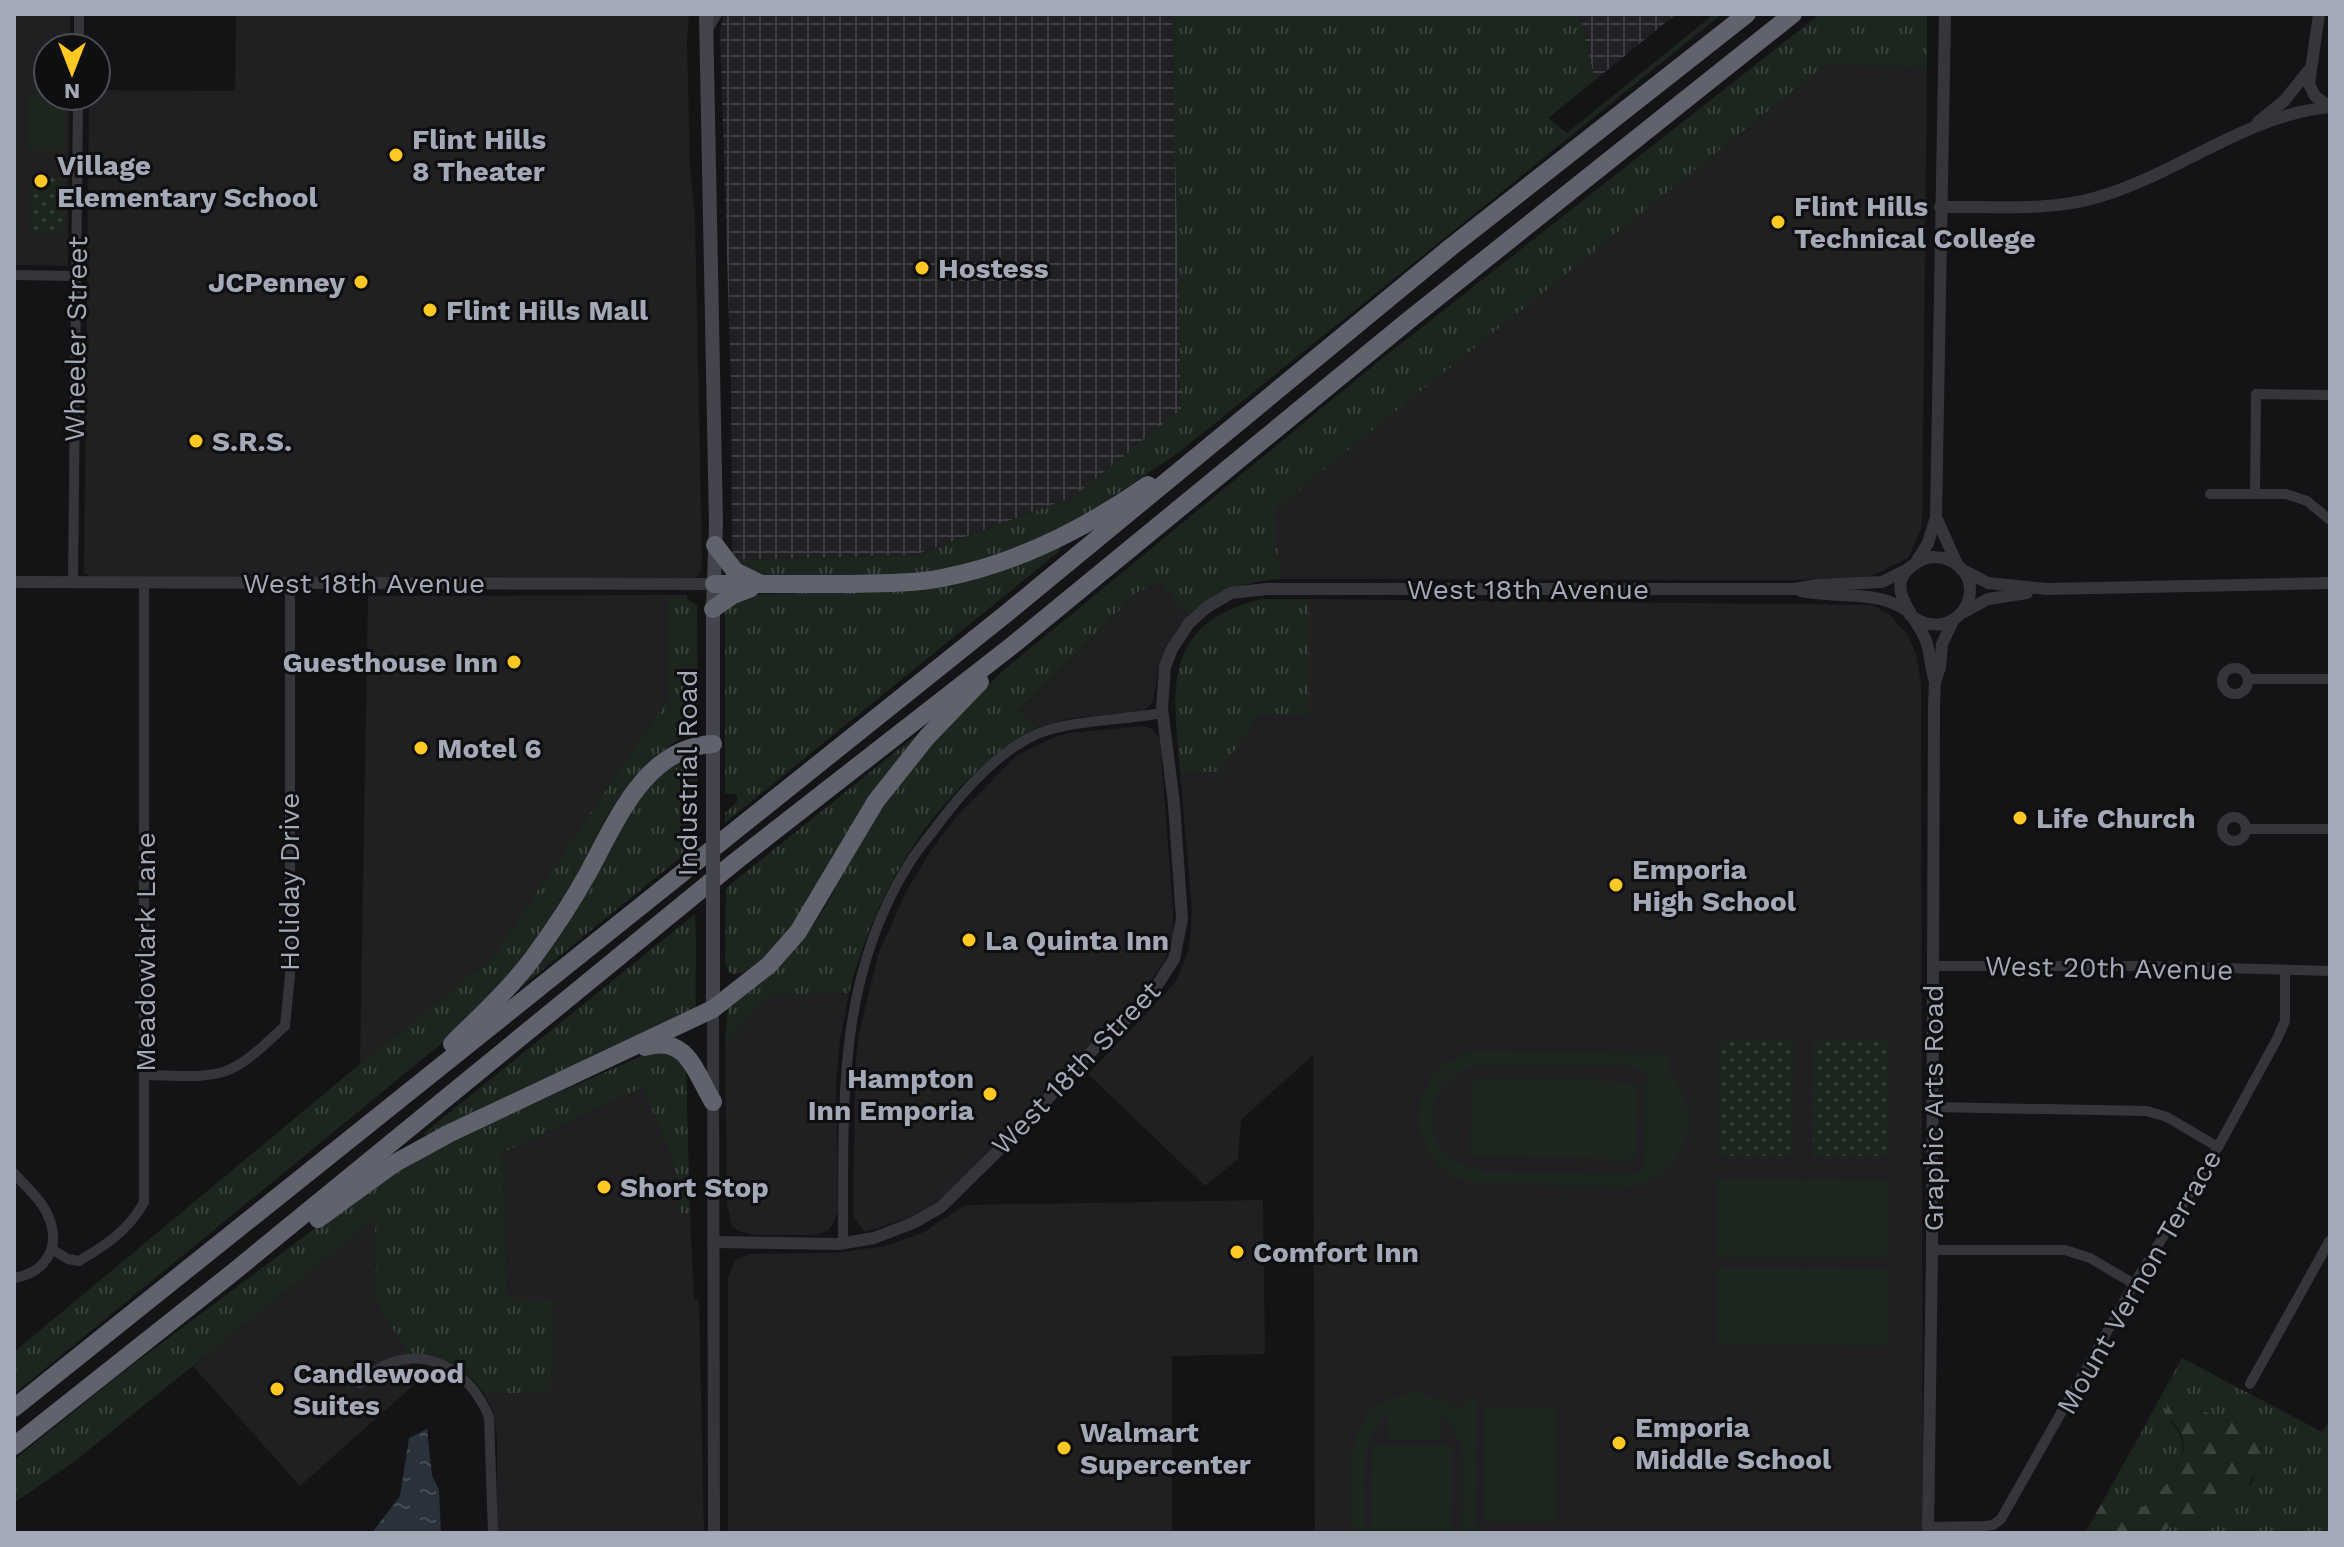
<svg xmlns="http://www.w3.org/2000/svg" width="2344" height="1547" viewBox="0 0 2344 1547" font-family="'Work Sans',sans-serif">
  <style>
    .built { fill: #202023 }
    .industrial { fill: url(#industrial-grid) }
    .grass { fill: url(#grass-tufts) }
    .forest { fill: url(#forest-firs) }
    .park { fill: url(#park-dots) }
    .pitch { fill: #1c251e; fill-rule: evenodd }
    .water { fill: url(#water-ripples) }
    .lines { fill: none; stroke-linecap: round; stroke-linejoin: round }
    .minor { stroke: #35353c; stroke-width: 10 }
    .tertiary { stroke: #35353c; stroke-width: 12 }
    .secondary { stroke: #43444c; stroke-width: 14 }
    .motorway { stroke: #60636d; stroke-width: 18 }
    .secondary-bridge { stroke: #43444c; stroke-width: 14 }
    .poi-dot { fill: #ffc823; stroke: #0f0f11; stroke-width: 3 }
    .labels { text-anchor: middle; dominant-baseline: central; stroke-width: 6; stroke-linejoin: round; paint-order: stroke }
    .poi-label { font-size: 28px; font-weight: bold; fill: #a4a9b8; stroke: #0f0f11; text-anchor: start }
    .street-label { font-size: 28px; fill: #a4a9b8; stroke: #0f0f11 }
  </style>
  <defs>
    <pattern id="industrial-grid" width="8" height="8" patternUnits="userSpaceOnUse" patternTransform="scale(2)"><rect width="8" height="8" fill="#202023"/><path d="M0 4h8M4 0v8" fill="none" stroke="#3d3e41"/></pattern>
    <pattern id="grass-tufts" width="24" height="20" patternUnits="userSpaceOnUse" patternTransform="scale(2)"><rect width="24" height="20" fill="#1c251e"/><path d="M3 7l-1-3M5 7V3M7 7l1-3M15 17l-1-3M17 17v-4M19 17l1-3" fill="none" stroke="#3a423d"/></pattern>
    <pattern id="forest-firs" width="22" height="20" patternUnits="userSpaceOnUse" patternTransform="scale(2)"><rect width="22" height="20" fill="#1c251e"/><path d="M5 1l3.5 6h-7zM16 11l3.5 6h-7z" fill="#3a423d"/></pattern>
    <pattern id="park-dots" width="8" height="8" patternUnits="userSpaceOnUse" patternTransform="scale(2)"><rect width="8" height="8" fill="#1c251e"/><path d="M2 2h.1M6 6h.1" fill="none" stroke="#3a423d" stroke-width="1.8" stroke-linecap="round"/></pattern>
    <pattern id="water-ripples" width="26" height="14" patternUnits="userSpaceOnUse" patternTransform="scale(2)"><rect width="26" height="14" fill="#29323b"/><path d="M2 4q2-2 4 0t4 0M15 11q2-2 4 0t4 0" fill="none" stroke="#454d55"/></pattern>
  </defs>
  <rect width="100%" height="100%" fill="#141416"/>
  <g class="built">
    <path d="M14 14H70V48H48V96H69L68 266 14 265Z"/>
    <path d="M236 14H689L687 42 690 166 695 219 702 558 701 571 696 578 92 577 84 572 89 96H96V90L235 91Z"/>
    <path d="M1825 65 1927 67 1922 527 1908 558 1869 577 1796 580 1280 579 1274 509Z"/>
    <path d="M1159 583 1188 615 1176 630 1163 656 1158 671 1153 703 1142 712 1072 718 1036 728 1019 712 1138 592Z"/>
    <path d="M669 595V697L491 959 360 1064 368 596Z"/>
    <path d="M1310 599 1872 605 1889 614 1908 635 1916 654 1921 683 1923 1533H1315L1313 1055 1241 1120 1238 1159 1205 1186 1088 1074 1175 983 1189 949 1192 910 1180 772H1219L1259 716 1310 715Z"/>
    <path d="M1144 726 1152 729 1160 739 1173 910V937L1165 960 1143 992 945 1196 914 1216 865 1232 853 1217 855 1070 859 1033 879 952 908 888 932 849 958 815 1016 756 1050 739 1069 733Z"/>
    <path d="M849 993 840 1040 836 1082 838 1211 834 1222 828 1230 816 1235H754L738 1231 732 1226 727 1205 725 1042 769 995Z"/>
    <path d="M643 1087 674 1164 679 1213 690 1214 694 1299 699 1301 704 1533H497V1435L493 1411 484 1393H550L508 1298 502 1153Z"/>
    <path d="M1263 1200 1265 1354 1172 1356V1533H728V1278L735 1260 750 1254 835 1253 885 1246 922 1233 965 1205Z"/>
    <path d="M375 1219 376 1301 407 1351 416 1383 300 1486 193 1366Z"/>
  </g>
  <g class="industrial">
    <path d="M724 14H1172L1182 409 1073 497 915 555 734 560 732 550 731 384 720 30Z"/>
    <path d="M1579 14H1676L1595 80Z"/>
  </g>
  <g class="grass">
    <path d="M1172 14H1579L1595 80 1548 118 1567 133 1714 14H1722L1178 453 1083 517 1025 546 970 564 922 574 762 578 734 560 916 555 1073 497 1181 409Z"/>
    <path d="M1820 14H1927V67L1825 65 1275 509 1280 579C1244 582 1216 592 1188 615L1159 583 1138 592 1019 711 1036 728C938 785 877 885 849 993L769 995 725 1042 728 1008C758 983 788 960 811 928 840 888 856 840 885 800 919 752 962 709 1005 669L1384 357Z"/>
    <path d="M1058 546 1061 550 725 823V813L737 802V795L725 793V609L745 598 762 594 859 592Z"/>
    <path d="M669 595H687V599L697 605 698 722 686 737 681 738 657 755 634 777 610 811 576 876 540 933 505 979 448 1038 14 1394V1352L360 1064 491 959 669 697Z"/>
    <path d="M1262 599H1310V715L1259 716 1219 772H1180C1173 690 1161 623 1262 599Z"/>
    <path d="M915 736 918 740 799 923 751 971 734 974 729 972 725 963 726 888Z"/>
    <path d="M687 757 696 760 698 764 697 844 509 997 656 774Z"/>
    <path d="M695 914C697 947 695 979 696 1012L429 1138 424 1133Z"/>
    <path d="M651 1052 674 1054 686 1068 690 1214 679 1213 674 1164 643 1087 502 1153 508 1298 552 1299 550 1393H484C464 1366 442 1354 408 1354L376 1301 375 1219 75 1461 14 1503V1460L119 1375 374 1184 453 1139Z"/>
    <path d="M2182 1358 2322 1432 2330 1420V1533H2164L2182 1516 2214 1512 2252 1483 2257 1469V1431L2205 1412 2178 1395 2171 1422C2200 1454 2169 1485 2143 1507L2108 1492Z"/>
  </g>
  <path class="forest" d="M2178 1395 2205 1412 2257 1431 2267 1460C2250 1475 2248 1496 2226 1507 2202 1519 2183 1508 2164 1533H2085L2108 1492 2143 1507C2163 1490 2194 1461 2180 1432 2176 1425 2170 1419 2166 1412L2168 1401Z"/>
  <g class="park">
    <rect x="30" y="178" width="35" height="55"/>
    <path d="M1720 1039 1794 1040 1793 1156H1719Z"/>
    <path d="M1814 1039 1888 1040 1887 1156H1813Z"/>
  </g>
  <g class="pitch">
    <path d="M28 94 65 96V150H29Z"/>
    <path d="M1476 1051 1669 1054V1072C1707 1116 1686 1173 1632 1187L1477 1185C1465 1181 1453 1178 1443 1169 1413 1145 1411 1097 1438 1070 1449 1059 1461 1055 1476 1051ZM1478 1065 1627 1066 1646 1072 1645 1169 1627 1174 1483 1171C1417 1160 1414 1083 1478 1065Z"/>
    <path d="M1471 1078 1638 1083 1637 1159 1470 1155Z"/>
    <path d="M1716 1179 1889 1180 1888 1258 1716 1257Z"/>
    <path d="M1717 1267 1889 1268V1346L1716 1345Z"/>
    <path d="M1418 1392 1446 1401 1460 1411 1462 1410 1463 1401H1477L1476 1533H1461C1462 1498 1473 1436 1441 1416L1440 1440 1388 1439V1414C1356 1438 1366 1497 1366 1533H1351C1352 1473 1337 1399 1418 1392Z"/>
    <path d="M1484 1407H1555V1522H1485Z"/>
    <path d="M1372 1444 1453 1445 1452 1533H1371Z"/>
  </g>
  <path class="water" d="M427 1429 432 1475 439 1490 441 1533H372L400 1496 409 1438Z"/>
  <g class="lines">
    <g class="minor">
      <path d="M79 48V14"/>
      <path d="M14 275 76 276"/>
      <path d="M2210 494H2286L2307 501 2330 520"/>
      <path d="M2255 494 2256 394 2330 395"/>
      <path d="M73 583 78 96"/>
      <circle cx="2235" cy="681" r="13"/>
      <path d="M2248 679H2330"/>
      <circle cx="2234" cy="829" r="12"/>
      <path d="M2246 829H2330"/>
      <path d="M1933 966H2144L2330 971"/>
      <path d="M146 1075C170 1075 199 1079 223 1072 247 1064 267 1042 285 1026L290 975V583"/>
      <path d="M1932 1107 2147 1111 2167 1117 2218 1147"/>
      <path d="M14 1173C26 1187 43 1201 49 1218 61 1248 45 1273 14 1278"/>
      <path d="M843 1243C844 1112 835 984 907 867 916 851 929 837 939 823 964 790 999 751 1037 734 1071 720 1124 720 1162 713"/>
      <path d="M53 1250 68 1259 79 1261C106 1245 129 1230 144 1202V583"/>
      <path d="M1932 1250H2065L2090 1258 2134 1284"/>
      <path d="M360 1383C368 1377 376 1369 385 1365 431 1345 471 1374 489 1417L493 1533"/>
      <path d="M2250 1384 2330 1240"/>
      <path d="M1928 1527 1985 1526 1993 1525 2001 1519 2134 1284 2218 1147 2277 1039 2285 1021V971"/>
    </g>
    <g class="tertiary">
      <path d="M2319 14 2309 84 2315 96 2330 107"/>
      <path d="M707 29 716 14"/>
      <path d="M2258 122 2284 101 2309 70"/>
      <path d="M1940 207C1991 206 2049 212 2098 197 2178 174 2246 115 2330 107"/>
      <path d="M1936 517 1957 564"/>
      <path d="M1915 564 1928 543 1936 517 1945 14"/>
      <path d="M1961 569 1988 583 2046 589 2330 583"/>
      <path d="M14 582 714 584"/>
      <path d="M1801 591C1837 599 1875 589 1906 610"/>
      <path d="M1962 613 1988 599 2027 593"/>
      <path d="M1910 615C1954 648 1994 587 1953 562 1942 556 1929 555 1918 562 1878 584 1917 616 1926 641 1931 654 1930 668 1935 682"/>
      <path d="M713 1009 714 1533"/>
      <path d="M713 1242 839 1244 874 1238 913 1223 941 1207 1017 1132 1105 1037 1147 1001 1174 959 1182 919 1174 804 1162 708 1165 667 1172 649 1189 623 1207 607 1231 593 1267 589H1794L1818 585 1882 582 1910 568"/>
      <path d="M1928 1533 1932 1250 1934 705 1935 682 1940 667 1942 644 1953 621"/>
    </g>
    <g class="secondary">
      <path d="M706 14 716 524 713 609V800"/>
      <path d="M713 1009V928"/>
    </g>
    <g class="motorway">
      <path d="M715 545 735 571 759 583"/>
      <path d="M714 584C760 584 805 584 850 584 881 583 912 584 942 578 1017 564 1086 528 1148 485"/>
      <path d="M713 609 733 595 751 588"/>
      <path d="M452 1044C480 1016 511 988 535 955 554 929 572 902 588 873 616 822 645 747 713 744"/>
      <path d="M645 1047C687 1034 695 1072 713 1102"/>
      <path d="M318 1219 395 1163 450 1133 713 1009 769 965 798 932 876 801 927 737 980 682"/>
      <path d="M14 1408 1007 613 1451 247 1747 14"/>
      <path d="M14 1446 231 1274 736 861 1014 644 1409 320 1793 14"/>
    </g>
    <path class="secondary-bridge" d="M713 800V928"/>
  </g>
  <g class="poi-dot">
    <circle cx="396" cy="155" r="8"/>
    <circle cx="41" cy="181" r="8"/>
    <circle cx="1778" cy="222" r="8"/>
    <circle cx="922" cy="268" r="8"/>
    <circle cx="361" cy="282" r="8"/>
    <circle cx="430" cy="310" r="8"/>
    <circle cx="196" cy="441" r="8"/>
    <circle cx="514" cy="662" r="8"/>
    <circle cx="421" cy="748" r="8"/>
    <circle cx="2020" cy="818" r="8"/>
    <circle cx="1616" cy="885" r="8"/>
    <circle cx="969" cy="940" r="8"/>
    <circle cx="990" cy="1094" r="8"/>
    <circle cx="604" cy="1187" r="8"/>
    <circle cx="1237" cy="1252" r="8"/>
    <circle cx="277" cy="1389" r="8"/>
    <circle cx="1619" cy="1443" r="8"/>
    <circle cx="1064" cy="1448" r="8"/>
  </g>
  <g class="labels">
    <g class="poi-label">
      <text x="412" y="139">Flint Hills<tspan x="412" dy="32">8 Theater</tspan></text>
      <text x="57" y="165">Village<tspan x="57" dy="32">Elementary School</tspan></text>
      <text x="1794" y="206">Flint Hills<tspan x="1794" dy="32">Technical College</tspan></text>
      <text x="938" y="268">Hostess</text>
      <text x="345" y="282" text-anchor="end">JCPenney</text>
      <text x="446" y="310">Flint Hills Mall</text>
      <text x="212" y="441">S.R.S.</text>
      <text x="498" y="662" text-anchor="end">Guesthouse Inn</text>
      <text x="437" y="748">Motel 6</text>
      <text x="2036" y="818">Life Church</text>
      <text x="1632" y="869">Emporia<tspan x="1632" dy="32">High School</tspan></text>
      <text x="985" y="940">La Quinta Inn</text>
      <text x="974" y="1078" text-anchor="end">Hampton<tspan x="974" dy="32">Inn Emporia</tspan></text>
      <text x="620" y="1187">Short Stop</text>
      <text x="1253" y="1252">Comfort Inn</text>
      <text x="293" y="1373">Candlewood<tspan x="293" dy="32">Suites</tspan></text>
      <text x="1635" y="1427">Emporia<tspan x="1635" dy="32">Middle School</tspan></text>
      <text x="1080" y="1432">Walmart<tspan x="1080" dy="32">Supercenter</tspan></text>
    </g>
    <g class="street-label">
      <text transform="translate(76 339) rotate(-89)">Wheeler Street</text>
      <text x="364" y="583">West 18th Avenue</text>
      <text x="1528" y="589">West 18th Avenue</text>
      <text transform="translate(687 773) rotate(-90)">Industrial Road</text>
      <text transform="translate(289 882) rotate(-90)">Holiday Drive</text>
      <text transform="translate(145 952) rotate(-90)">Meadowlark Lane</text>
      <text transform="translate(2109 968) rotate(1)">West 20th Avenue</text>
      <text transform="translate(1076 1068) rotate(-46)">West 18th Street</text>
      <text transform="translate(1933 1108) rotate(-90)">Graphic Arts Road</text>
      <text transform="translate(2139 1282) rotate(-60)">Mount Vernon Terrace</text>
    </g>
  </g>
  <rect width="2344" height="1547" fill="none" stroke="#a4a9b8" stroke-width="32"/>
  <g transform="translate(72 72) rotate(180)"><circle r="38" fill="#0f0f11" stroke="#4b4d54" stroke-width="2"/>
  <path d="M0-6L14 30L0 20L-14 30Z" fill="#ffc823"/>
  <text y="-12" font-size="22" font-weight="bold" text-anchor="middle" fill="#a4a9b8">N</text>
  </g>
</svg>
